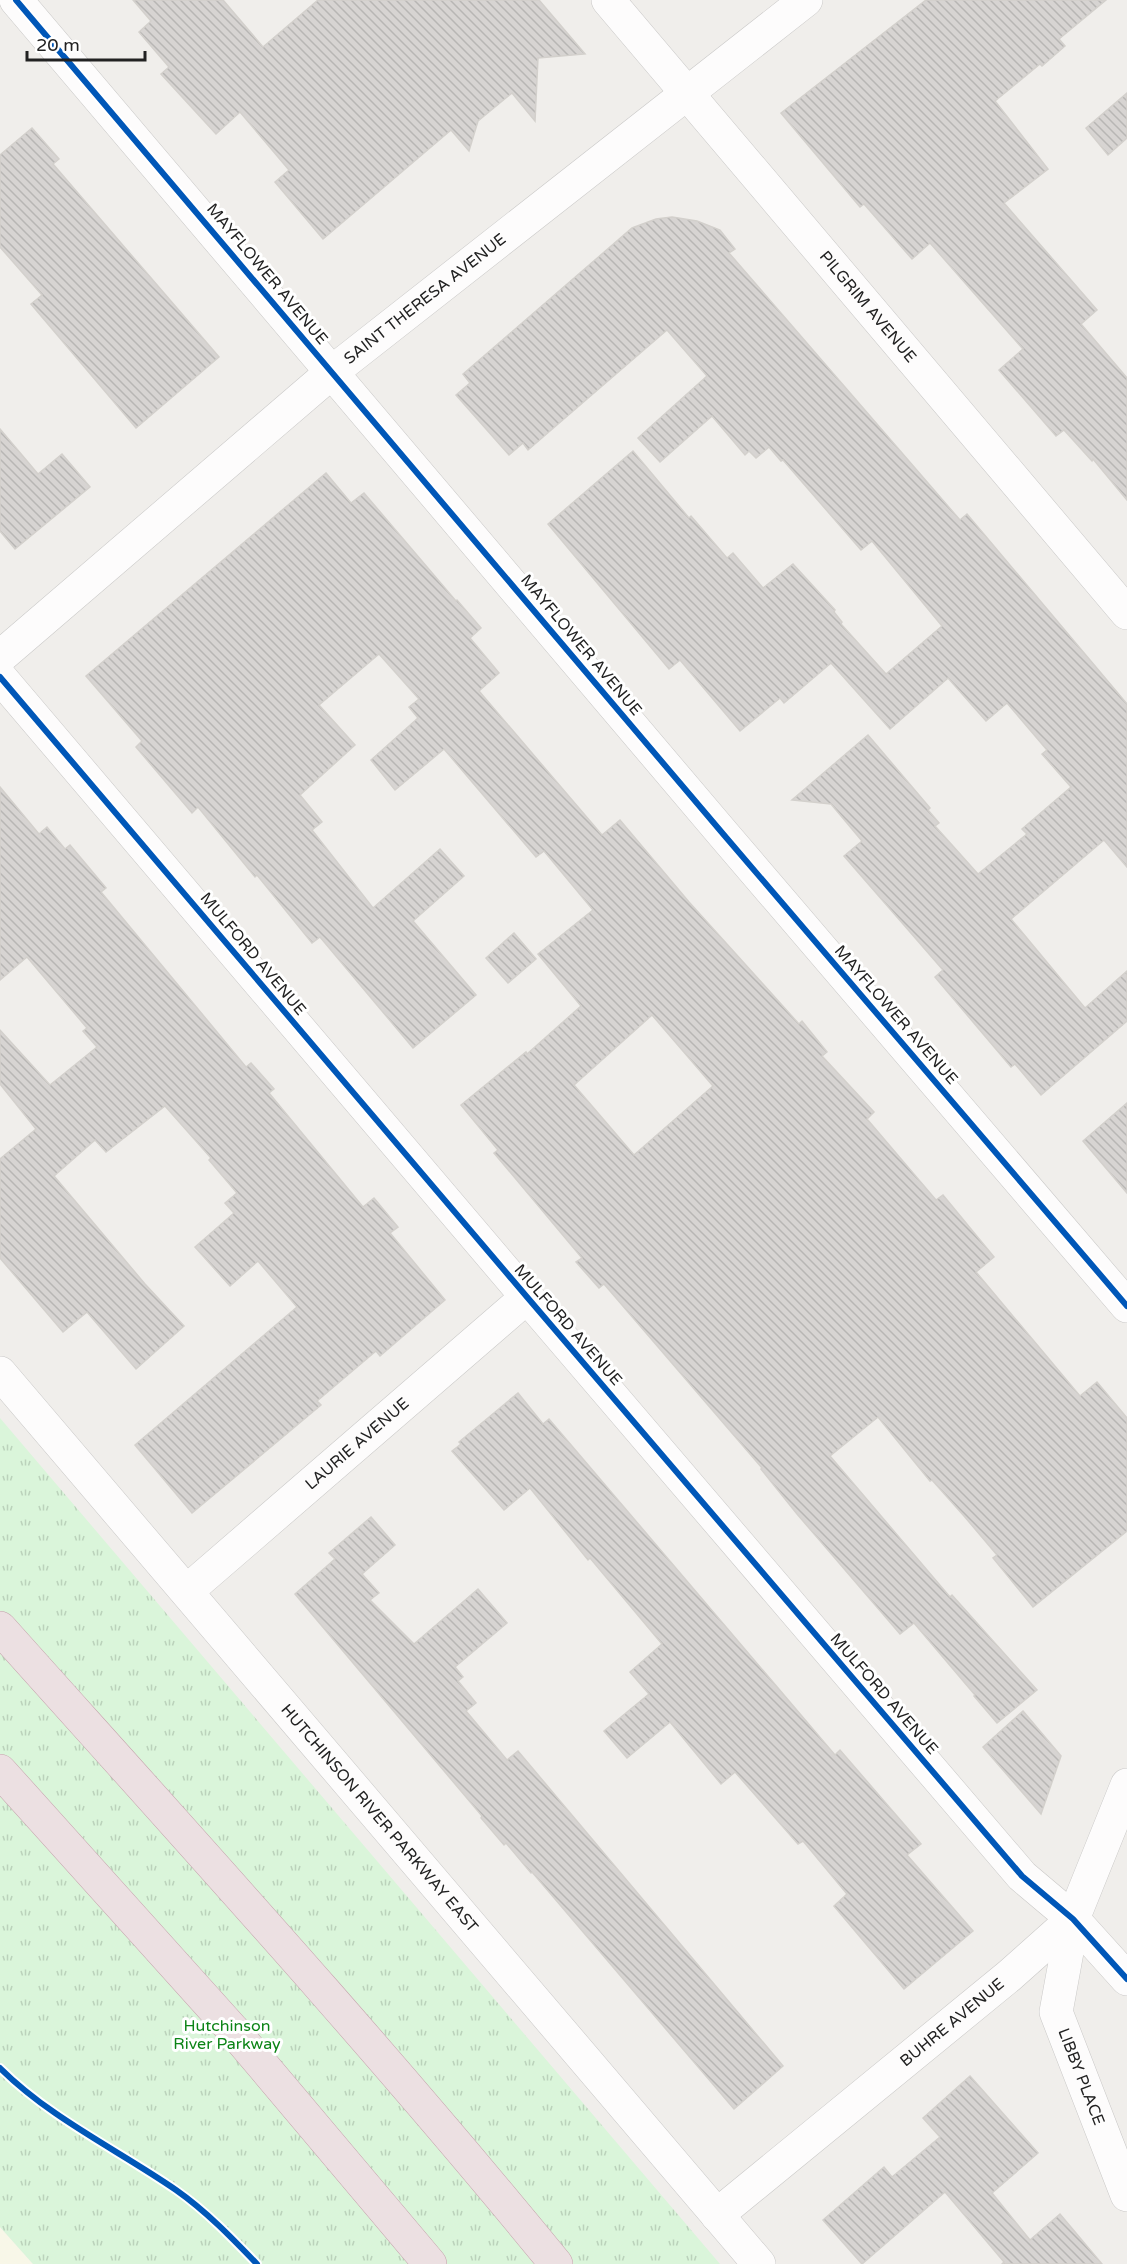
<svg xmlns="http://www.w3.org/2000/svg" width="1127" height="2264" viewBox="0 0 1127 2264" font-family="'Varela Round',sans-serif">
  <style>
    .education { fill: #f8f7e8 }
    .park { fill: url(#park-tufts) }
    .building { fill: url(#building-back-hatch); stroke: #d3d0cc; stroke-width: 1.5; fill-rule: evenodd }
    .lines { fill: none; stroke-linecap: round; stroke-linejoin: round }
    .minor-casing { stroke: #c9c8c7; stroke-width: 34 }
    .highway-casing { stroke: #c5a2ac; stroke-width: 34 }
    .minor { stroke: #fdfcfc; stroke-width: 33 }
    .highway { stroke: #ece0e2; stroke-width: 33 }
    .cycleway-casing { stroke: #fff; stroke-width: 10 }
    .cycleway { stroke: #0057b8; stroke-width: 6 }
    .labels { text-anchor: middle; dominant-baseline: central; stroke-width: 6; stroke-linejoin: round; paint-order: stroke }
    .street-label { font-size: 16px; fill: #222; stroke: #fff }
    .park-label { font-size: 16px; fill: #0c8416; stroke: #fff }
  </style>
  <defs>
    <pattern id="park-tufts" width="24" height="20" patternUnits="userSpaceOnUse" patternTransform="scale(1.5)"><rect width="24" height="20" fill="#daf5da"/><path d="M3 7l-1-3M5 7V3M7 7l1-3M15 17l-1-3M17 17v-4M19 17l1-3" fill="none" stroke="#bbd2bb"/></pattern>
    <pattern id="building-back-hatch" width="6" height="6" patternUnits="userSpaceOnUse" patternTransform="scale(1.5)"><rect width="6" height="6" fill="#d7d4d2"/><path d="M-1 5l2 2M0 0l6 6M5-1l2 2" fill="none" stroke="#b8b6b4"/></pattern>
  </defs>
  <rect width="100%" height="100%" fill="#f0eeeb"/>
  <path class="education" d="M0 2227 33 2264H0Z"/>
  <path class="park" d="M0 1418 720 2264H33L0 2227Z"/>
  <g class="building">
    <path d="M133 0H223L263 47 318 0H539L585 54 538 58 535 121 512 93 478 121 469 151 451 130 323 239 275 182 289 170 240 112 216 134 161 74 169 67 139 32 151 21Z"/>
    <path d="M926 0H1106L1059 39 1065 46 1042 66 1040 64 995 101 1048 169 1004 203 1097 310 1081 324 1127 378V500L1093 459 1092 461 1064 430 1056 436 999 370 1023 349 930 243 912 259 864 204 860 207 781 113Z"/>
    <path d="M1127 93V138L1108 155 1086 128Z"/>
    <path d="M32 128 59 159 53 164 219 357 136 428 31 304 42 295 0 247V155Z"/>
    <path d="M672 217 697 221 720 230 735 249 729 253 960 520 967 514 1127 704V867L1104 840 1011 919 1085 1008 1127 971V1021L1041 1095 1015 1064 1011 1067 935 977 943 970 844 856 862 841 831 804 792 800 868 735 930 808 928 810 939 823 935 826 978 874 1027 834 1022 829 1071 787 1042 754 1047 750 1007 703 986 721 948 678 890 729 831 663 784 703 780 698 740 731 680 660 669 669 548 524 633 451 689 518 691 516 727 558 733 553 763 588 793 564 835 610 834 612 842 622 841 624 886 674 942 626 872 541 861 550 783 460 781 461 769 447 756 458 749 451 745 455 712 416 660 462 638 438 707 376 667 330 528 450 523 443 509 455 456 395 470 383 463 374 632 228 656 219Z"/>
    <path d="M0 429 38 474 62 454 90 487 15 549 0 531Z"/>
    <path d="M326 473 351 503 364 493 456 601 457 600 481 628 470 638 499 673 479 691 602 835 620 820 689 902 799 1024 802 1021 827 1052 822 1056 874 1112 867 1119 936 1200 943 1195 994 1257 976 1272 1080 1396 1097 1382 1127 1418V1531L1033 1607 993 1558 997 1555 964 1516 932 1480 930 1481 878 1417 830 1456 950 1597 952 1595 1037 1690 997 1723 974 1696 975 1695 914 1623 900 1634 797 1514 761 1469 762 1468 604 1284 599 1288 576 1262 582 1258 494 1153 498 1150 461 1105 526 1052 527 1054 581 1006 538 954 593 910 544 851 536 857 444 749 395 790 371 760 418 718 409 707 419 699 379 654 319 705 355 745 300 795 322 822 312 830 373 908 440 849 464 876 413 921 476 995 413 1048 320 937 312 943 257 875 255 877 198 807 192 813 136 747 142 741 86 676ZM652 1015 713 1086 634 1155 574 1085Z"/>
    <path d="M0 787 39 834 47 827 65 849 70 845 106 888 101 892 246 1067 251 1063 274 1089 269 1093 363 1207 374 1198 398 1227 390 1233 445 1300 380 1356 376 1351 317 1401 321 1405 192 1513 135 1445 297 1307 258 1261 230 1286 195 1247 234 1213 225 1203 237 1193 209 1160 211 1158 165 1106 106 1152 95 1140 54 1176 145 1284 184 1326 136 1369 87 1312 63 1332 0 1258V1159L36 1129 0 1084V1030L50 1085 97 1047 83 1031 87 1028 27 957 0 980Z"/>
    <path d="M514 933 536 959 508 983 486 958Z"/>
    <path d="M1127 1103V1193L1083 1141Z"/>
    <path d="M518 1393 543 1424 549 1419 835 1755 840 1750 921 1844 907 1855 973 1931 904 1989 834 1906 847 1894 803 1841 798 1844 735 1772 721 1784 670 1722 627 1758 604 1731 649 1694 630 1672 662 1644 590 1558 588 1560 530 1488 504 1510 452 1451 461 1444 459 1442Z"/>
    <path d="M371 1517 395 1545 362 1574 379 1593 370 1600 414 1644 478 1589 507 1623 455 1667 463 1677 458 1681 476 1703 466 1711 507 1760 518 1751 783 2066 734 2109 532 1872 531 1873 506 1843 504 1845 481 1818 482 1816 295 1594 335 1559 329 1553Z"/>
    <path d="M1023 1711 1061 1756 1041 1814 983 1747Z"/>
    <path d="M970 2076 1038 2153 992 2193 1030 2240 1060 2214 1102 2264H1002L1004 2262 945 2192 862 2264 823 2220 884 2167 892 2177 940 2137 923 2118Z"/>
  </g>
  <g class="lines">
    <g class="minor-casing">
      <g id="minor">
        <path d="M16 0 724 835 1127 1306"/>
        <path id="s1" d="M608 0 1127 613"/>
        <path id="s2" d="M0 657 332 372 806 0"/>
        <path d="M0 677 527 1297 1022 1876 1073 1919 1127 1979"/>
        <path id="s3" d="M0 1373 759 2264"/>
        <path id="s4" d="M187 1591 527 1297"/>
        <path id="s5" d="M1073 1919 1056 2012 1127 2195"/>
        <path id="s6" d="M717 2215 1009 1976 1073 1919 1127 1785"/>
      </g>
    </g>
    <g class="highway-casing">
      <g id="highway">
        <path d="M0 1628C188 1838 378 2046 556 2264"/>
        <path d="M0 1771 232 2029 430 2264"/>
      </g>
    </g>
    <use href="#minor" class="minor"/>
    <use href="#highway" class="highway"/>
    <g class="cycleway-casing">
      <g id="cycleway">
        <path d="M16 0 724 835 1127 1306"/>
        <path d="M0 677 527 1297 1022 1876 1073 1919 1127 1979"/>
        <path d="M0 2068C50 2118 118 2150 176 2190 206 2211 232 2238 257 2264"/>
      </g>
    </g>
    <use href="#cycleway" class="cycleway"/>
  </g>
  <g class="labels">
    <g class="street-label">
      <text transform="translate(267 274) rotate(50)">MAYFLOWER AVENUE</text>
      <text stroke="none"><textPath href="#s2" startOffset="556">SAINT THERESA AVENUE</textPath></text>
      <text stroke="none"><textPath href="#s1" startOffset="402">PILGRIM AVENUE</textPath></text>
      <text transform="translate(581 645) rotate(50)">MAYFLOWER AVENUE</text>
      <text transform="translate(253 954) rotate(50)">MULFORD AVENUE</text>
      <text transform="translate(896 1015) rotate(49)">MAYFLOWER AVENUE</text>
      <text transform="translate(568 1325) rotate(49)">MULFORD AVENUE</text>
      <text stroke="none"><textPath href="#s4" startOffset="225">LAURIE AVENUE</textPath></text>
      <text transform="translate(884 1694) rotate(49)">MULFORD AVENUE</text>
      <text stroke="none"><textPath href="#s3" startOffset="585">HUTCHINSON RIVER PARKWAY EAST</textPath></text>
      <text stroke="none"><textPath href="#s6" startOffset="304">BUHRE AVENUE</textPath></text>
      <text stroke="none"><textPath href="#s5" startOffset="164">LIBBY PLACE</textPath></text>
    </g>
    <g class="park-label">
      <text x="227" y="2026">Hutchinson<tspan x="227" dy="18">River Parkway</tspan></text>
    </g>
  </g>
  <path d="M27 51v9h118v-9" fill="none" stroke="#222222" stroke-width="3"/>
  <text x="36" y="51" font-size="18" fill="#222222" stroke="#ffffff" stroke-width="4.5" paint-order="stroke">20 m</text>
</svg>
